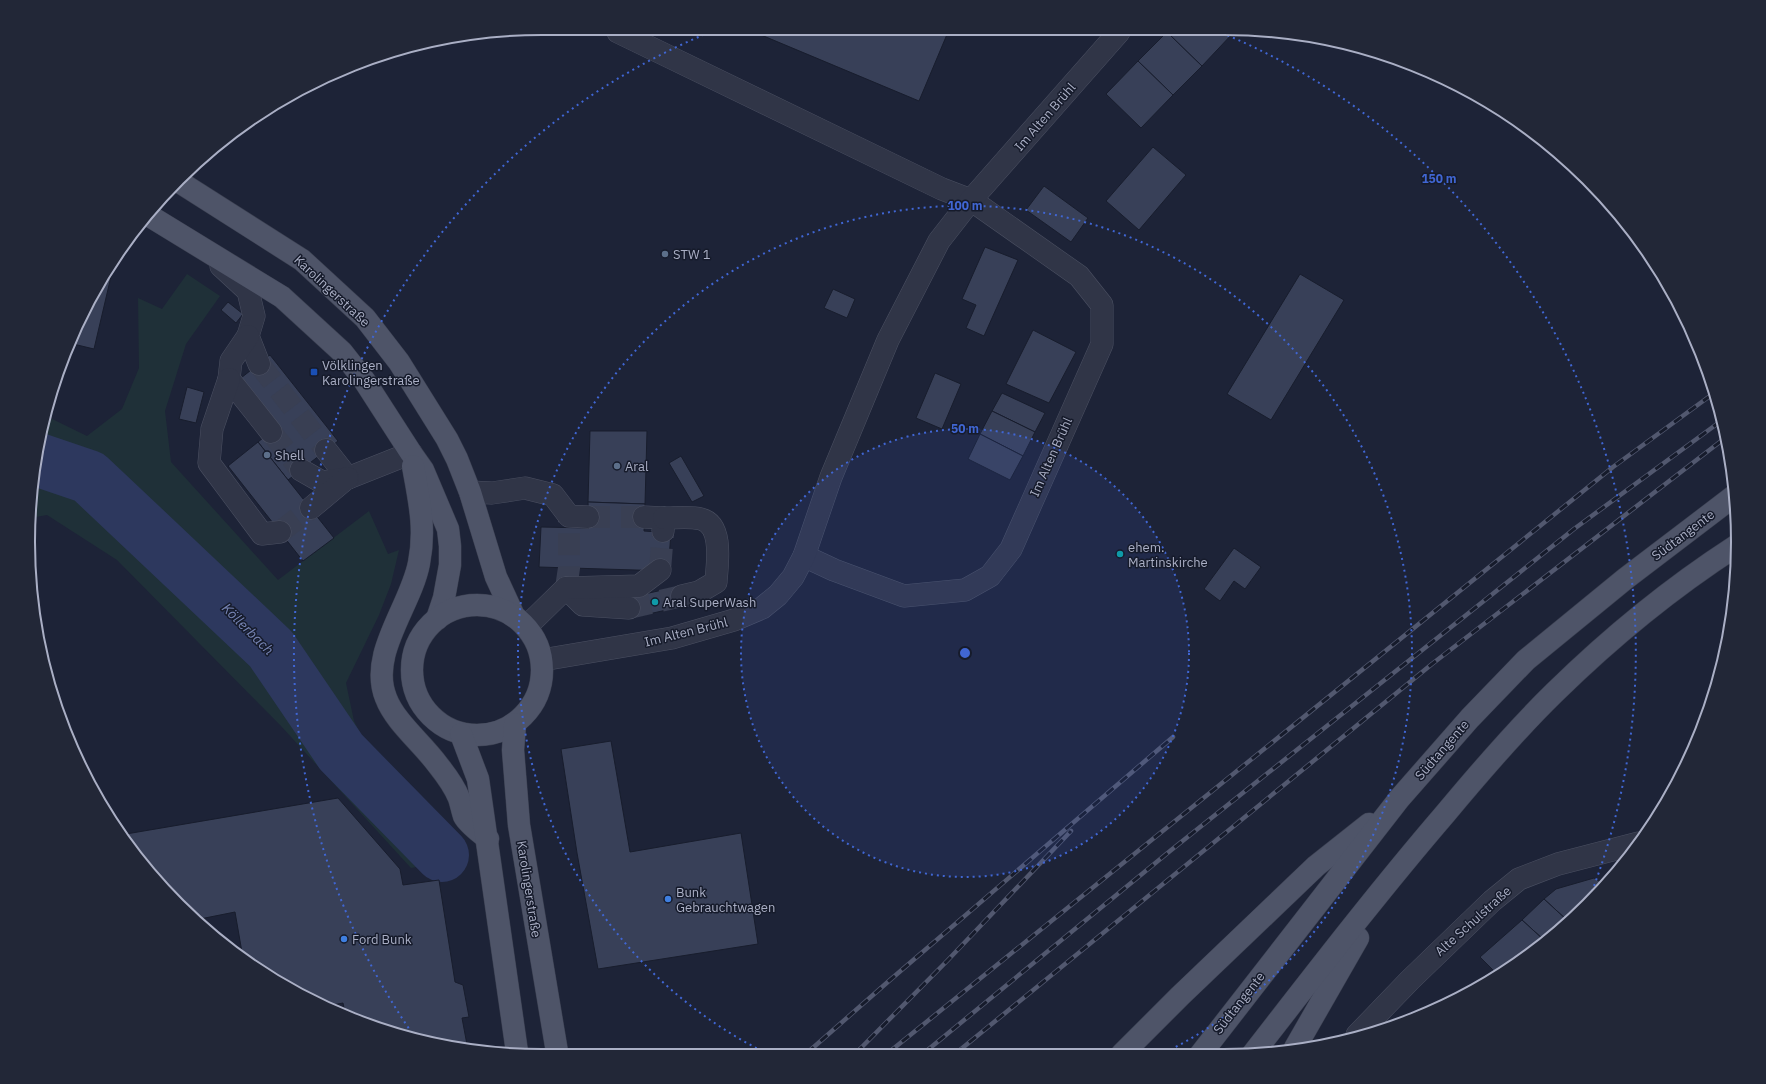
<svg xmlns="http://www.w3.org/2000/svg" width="1766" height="1084" viewBox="0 0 1766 1084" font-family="'IBM Plex Sans',sans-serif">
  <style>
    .green { fill: #1f3038 }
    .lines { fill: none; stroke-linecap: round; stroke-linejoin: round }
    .river { stroke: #2d385e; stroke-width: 54 }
    .building { fill: #384058; stroke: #181d2d }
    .minor-tunnel { stroke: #393f53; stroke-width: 22; stroke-dasharray: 22 11; stroke-linecap: butt }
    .minor-casing { stroke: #4b5062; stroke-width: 23 }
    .major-casing { stroke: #3a3f50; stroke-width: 23 }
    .minor { stroke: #303547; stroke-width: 22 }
    .major { stroke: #4e5468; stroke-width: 22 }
    .rail-casing { stroke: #52586f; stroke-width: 4.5 }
    .rail { stroke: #161b2b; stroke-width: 3; stroke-dasharray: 9; stroke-linecap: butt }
    .ring { fill: none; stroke: #4066d3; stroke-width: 2; stroke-dasharray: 2 4 }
    .service-dot { fill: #5c6f8a; stroke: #161b2b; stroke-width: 1.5 }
    .transit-dot { fill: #1a4fb4; stroke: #161b2b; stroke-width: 1.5 }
    .culture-dot { fill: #0f9aa8; stroke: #161b2b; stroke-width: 1.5 }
    .shop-dot { fill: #3f7fe0; stroke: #161b2b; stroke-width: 1.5 }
    .labels { text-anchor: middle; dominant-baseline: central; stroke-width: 3; stroke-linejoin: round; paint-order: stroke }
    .street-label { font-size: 13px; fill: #aaafc5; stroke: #161b2b }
    .poi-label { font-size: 13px; fill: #aaafc5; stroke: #161b2b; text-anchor: start }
    .water-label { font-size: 14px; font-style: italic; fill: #7785b5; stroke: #161b2b }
    .rim { fill: none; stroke: #aaafc5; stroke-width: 2 }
    .centre { fill: #4066d3; stroke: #161b2b; stroke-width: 2 }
    .ring-label { font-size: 12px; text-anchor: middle; font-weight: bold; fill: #4066d3; stroke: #161b2b; stroke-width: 3; stroke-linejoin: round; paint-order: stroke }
  </style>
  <rect width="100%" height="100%" fill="#1d2337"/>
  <path class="green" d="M187 274 220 296 186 344 165 411 171 462 278 580 369 511 388 554 399 550 391 584 379 615 346 683 354 721 370 753 439 824 444 862 411 868 281 726 117 560 47 515 30 518 32 475 46 416 87 436 122 409 139 368 138 298 162 309Z"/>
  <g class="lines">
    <path class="river" d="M36 459 89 477 271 649 341 752 442 855"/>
  </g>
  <g class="building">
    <path d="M754 32H948L919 101Z"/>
    <path d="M1167 32 1202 66 1173 95 1138 61Z"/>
    <path d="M1167 32H1234L1202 66Z"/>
    <path d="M1138 61 1173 95 1141 128 1106 94Z"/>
    <path d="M1153 147 1186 175 1139 230 1106 201Z"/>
    <path d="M1044 186 1088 218 1071 242 1026 210Z"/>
    <path d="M985 247 1018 260 984 336 966 328 976 305 962 299Z"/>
    <path d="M110 268H113L94 349 69 343 81 314Z"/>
    <path d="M1300 274 1344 300 1271 420 1227 394Z"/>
    <path d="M833 289 855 299 847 318 824 308Z"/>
    <path d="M228 302 243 314 236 323 221 310Z"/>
    <path d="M1033 330 1076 352 1049 403 1006 384Z"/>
    <path d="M270 355 338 441 288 480 258 442 279 425 241 378Z"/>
    <path d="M935 373 961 384 942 429 916 418Z"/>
    <path d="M187 387 204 392 196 423 179 419Z"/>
    <path d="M1002 393 1045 413 1035 432 992 411Z"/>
    <path d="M992 411 1035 432 1023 456 980 434Z"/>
    <path d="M590 431H647L645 504 588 502Z"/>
    <path d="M980 434 1023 456 1010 480 968 459Z"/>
    <path d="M258 442 334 538 303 561 228 466Z"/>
    <path d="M681 456 704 496 692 502 669 463Z"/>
    <path d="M588 502 645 504 644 531 671 533 668 571 539 567 541 527 589 528Z"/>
    <path d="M1234 548 1261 567 1245 589 1234 581 1220 601 1204 589Z"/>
    <path d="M680 586 684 606 631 618 627 598Z"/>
    <path d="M611 741 630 852 741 833 758 944 598 969 577 853 561 749Z"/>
    <path d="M338 798 400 869 403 885 439 880 455 982 463 985 469 1017 462 1018 468 1050 346 1017 343 1003 327 1006 243 958 235 912 195 920 178 905 127 843 126 834Z"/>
    <path d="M1594 878 1604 884 1569 922 1544 899 1556 889Z"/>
    <path d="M1544 899 1569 922 1545 941 1522 920Z"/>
    <path d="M1522 920 1545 941 1498 975 1480 957Z"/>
  </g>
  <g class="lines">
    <g class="minor-tunnel">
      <path d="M259 364 326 450"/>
      <path d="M271 432 301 470"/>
      <path d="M588 517H644"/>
      <path d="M280 532 311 508"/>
      <path d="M660 570 663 533"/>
      <path d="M566 588 569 568V516"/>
      <path d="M629 608 682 596"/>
    </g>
    <g class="minor-casing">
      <g id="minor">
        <path d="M618 32 942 189 971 200 1079 276 1102 305V344L1011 549 990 576 965 590 904 596 834 570 804 556"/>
        <path d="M221 266 248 291 254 316 248 336 259 364"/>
        <path d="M248 336 231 361 229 379 271 432"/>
        <path d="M229 379 212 429 209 463 262 534 280 532"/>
        <path d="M326 450 348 478 411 453"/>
        <path d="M301 470 322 482 348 478"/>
        <path d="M470 492 492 493 525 488 553 495 569 516 588 517"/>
        <path d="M311 508 347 478"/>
        <path d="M644 517 664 518 663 531"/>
        <path d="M664 518C675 518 690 516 701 519 724 525 717 565 716 582L699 592 682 596"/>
        <path d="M566 588 583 605 629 608"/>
        <path d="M526 627 566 588 639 586 660 570"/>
        <path d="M542 660 672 638 734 620 762 608 778 595 793 577 804 556 831 477 888 340 939 241 971 200 1119 32"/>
        <path d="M1357 1035 1410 980 1492 901 1519 879 1558 864 1639 843"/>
      </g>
    </g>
    <g class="major-casing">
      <g id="major">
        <path d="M181 183 302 260 365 318 399 362 447 439 457 459 470 492 496 577 514 616"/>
        <path d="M148 215 282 297 342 352 364 380 411 453 423 470 448 529 450 546V565L444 598 437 619"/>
        <path d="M413 466C419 500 426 528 419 563 411 606 368 654 386 698 395 722 422 743 438 765 446 775 454 786 459 798 461 804 462 810 464 816 468 824 481 833 488 839"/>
        <circle cx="477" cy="670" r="65"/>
        <path d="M515 724 513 750 519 825 557 1052"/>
        <path d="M461 734 478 779 517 1052"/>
        <path d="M1295 1048 1358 938"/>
        <path d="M1122 1054 1180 996 1316 866 1369 824"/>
        <path d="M1200 1055 1399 799 1470 718 1526 660 1625 579 1734 496"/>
        <path d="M1252 1055C1315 974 1378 892 1445 814 1480 772 1515 731 1554 693 1610 638 1671 588 1736 546"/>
      </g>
    </g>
    <use href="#minor" class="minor"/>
    <use href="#major" class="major"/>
    <g class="rail-casing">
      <g id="rail">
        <path d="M807 1053 890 980 1173 737"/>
        <path d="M856 1053 947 961 1071 831"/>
        <path d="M888 1053 1613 467 1714 393"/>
        <path d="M924 1053 1170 851 1574 529 1721 421"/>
        <path d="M955 1054 1432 664 1725 438"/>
      </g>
    </g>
    <use href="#rail" class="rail"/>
  </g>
  <circle cx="965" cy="653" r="224" fill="#4066d3" fill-opacity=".12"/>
  <g class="ring">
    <circle cx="965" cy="653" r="224"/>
    <path d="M762 1051A447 447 0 1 1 1164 1053"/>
    <path d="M412 1033A671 671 0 0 1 708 33M1222 33A671 671 0 0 1 1589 899"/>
  </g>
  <g class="service-dot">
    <circle cx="665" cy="254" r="4"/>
    <circle cx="267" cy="455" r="4"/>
    <circle cx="617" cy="466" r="4"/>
  </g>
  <rect class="transit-dot" x="310" y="368" width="8" height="8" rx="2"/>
  <g class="culture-dot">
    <circle cx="1120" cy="554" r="4"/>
    <circle cx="655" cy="602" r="4"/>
  </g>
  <g class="shop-dot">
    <circle cx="668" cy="899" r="4"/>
    <circle cx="344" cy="939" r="4"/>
  </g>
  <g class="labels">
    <g class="street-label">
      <text transform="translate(1045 117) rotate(-49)">Im Alten Brühl</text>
      <text transform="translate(332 291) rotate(43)">Karolingerstraße</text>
      <text transform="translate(1051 457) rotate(-66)">Im Alten Brühl</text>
      <text transform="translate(1683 535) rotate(-37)">Südtangente</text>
      <text transform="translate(686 632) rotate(-14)">Im Alten Brühl</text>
      <text transform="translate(1442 750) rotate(-49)">Südtangente</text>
      <text transform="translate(529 889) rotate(81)">Karolingerstraße</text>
      <text transform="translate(1473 921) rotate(-42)">Alte Schulstraße</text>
      <text transform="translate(1239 1003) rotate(-52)">Südtangente</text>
    </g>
    <g class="poi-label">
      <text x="673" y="254">STW 1</text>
      <text x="322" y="365">Völklingen<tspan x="322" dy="15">Karolingerstraße</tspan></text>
      <text x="275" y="455">Shell</text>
      <text x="625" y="466">Aral</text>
      <text x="1128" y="547">ehem.<tspan x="1128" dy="15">Martinskirche</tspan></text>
      <text x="663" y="602">Aral SuperWash</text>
      <text x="676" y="892">Bunk<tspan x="676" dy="15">Gebrauchtwagen</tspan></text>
      <text x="352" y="939">Ford Bunk</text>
    </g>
    <g class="water-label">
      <text transform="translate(248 629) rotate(45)">Köllerbach</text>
    </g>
  </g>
  <path d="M0 0H1766V1084H0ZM542 35H1224A507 507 0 0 1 1731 542V542A507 507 0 0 1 1224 1049H542A507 507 0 0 1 35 542V542A507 507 0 0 1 542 35Z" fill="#222737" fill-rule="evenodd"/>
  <path class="rim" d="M542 35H1224A507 507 0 0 1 1731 542V542A507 507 0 0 1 1224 1049H542A507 507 0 0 1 35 542V542A507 507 0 0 1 542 35Z"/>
  <circle cx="965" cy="653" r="6" class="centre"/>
  <g class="ring-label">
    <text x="1439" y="183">150 m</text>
    <text x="965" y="210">100 m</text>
    <text x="965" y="433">50 m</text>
  </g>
</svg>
